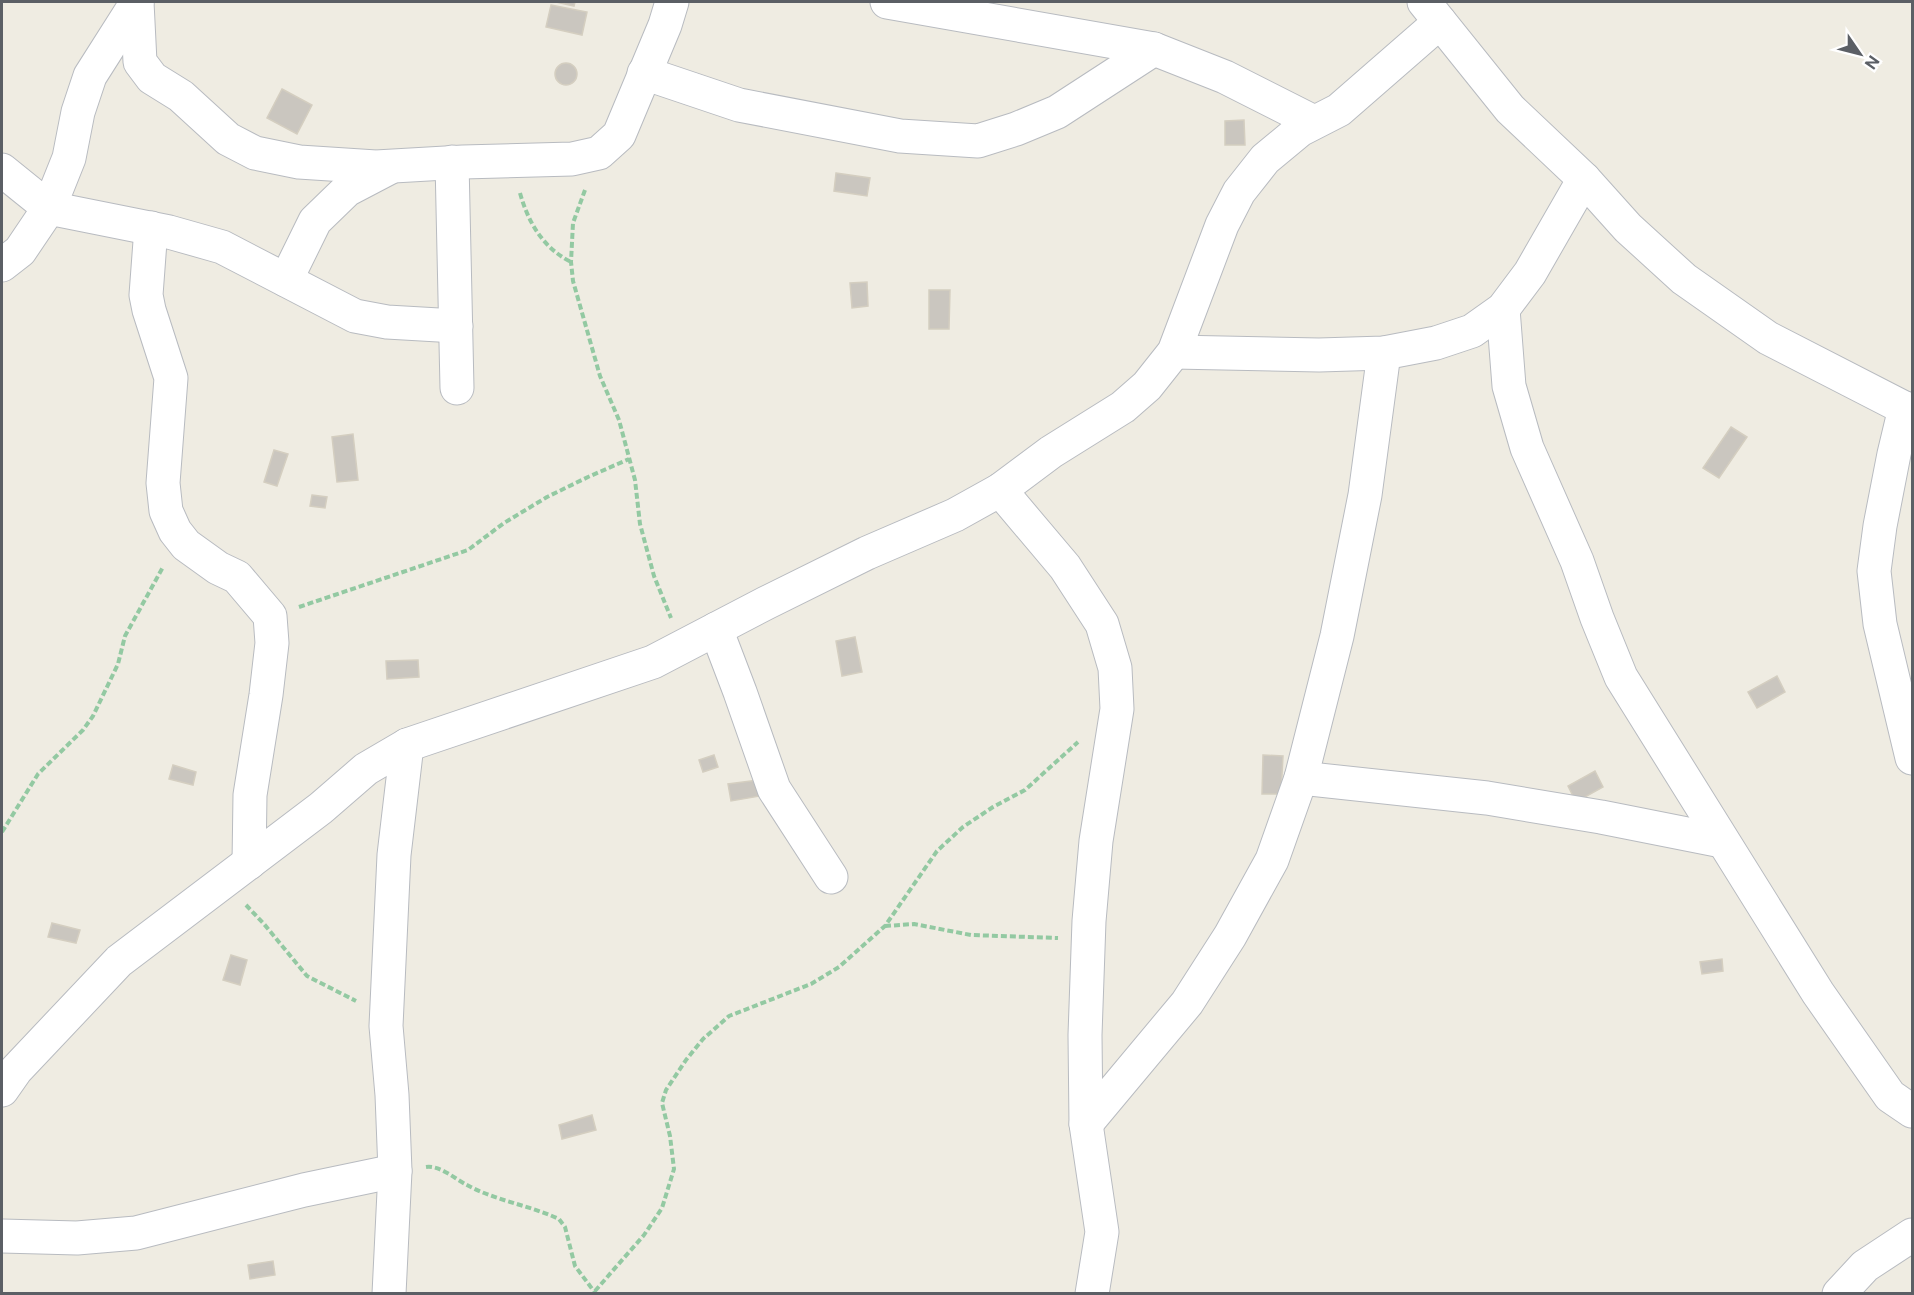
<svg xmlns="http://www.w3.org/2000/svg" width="1914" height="1295" viewBox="0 0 1914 1295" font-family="'Public Sans',sans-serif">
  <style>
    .building { fill: #cac6bf; stroke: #d4cec0; stroke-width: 1.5 }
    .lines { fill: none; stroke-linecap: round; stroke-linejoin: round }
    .minor-casing { stroke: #b8bbc0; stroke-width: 35 }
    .path { stroke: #93c9a2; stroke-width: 4; stroke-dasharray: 6 3; stroke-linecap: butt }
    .minor { stroke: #fff; stroke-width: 33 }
  </style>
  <rect width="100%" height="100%" fill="#efece2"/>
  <g class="building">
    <path d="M556 2H575L574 6Z"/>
    <path d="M551 5 587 12 582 35 546 27Z"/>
    <circle cx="566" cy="74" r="11"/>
    <path d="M282 89 312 105 297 134 267 118Z"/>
    <path d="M1244 120 1245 145H1225V121Z"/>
    <path d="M836 173 870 178 867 196 834 191Z"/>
    <path d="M867 282 868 306 852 308 850 283Z"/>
    <path d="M929 290H950L949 329H929Z"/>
    <path d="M1731 427 1747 437 1719 478 1703 468Z"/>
    <path d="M353 434 358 480 337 482 332 437Z"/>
    <path d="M274 450 288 454 277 486 264 482Z"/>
    <path d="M312 495 327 497 325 508 310 506Z"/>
    <path d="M855 637 862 672 842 676 836 641Z"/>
    <path d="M418 660 419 677 387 679 386 661Z"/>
    <path d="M1777 676 1785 692 1757 708 1748 692Z"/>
    <path d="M714 755 718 767 703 772 699 760Z"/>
    <path d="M1263 755 1283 756 1281 794H1262Z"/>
    <path d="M173 765 196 772 193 785 169 779Z"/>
    <path d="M1595 771 1603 787 1576 802 1568 786Z"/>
    <path d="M758 780 760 796 731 801 728 784Z"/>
    <path d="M52 923 80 930 76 943 48 937Z"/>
    <path d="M231 955 247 960 240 985 223 980Z"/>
    <path d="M1722 959 1723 971 1702 974 1700 962Z"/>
    <path d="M592 1115 596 1130 562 1139 559 1125Z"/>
    <path d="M273 1261 275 1275 250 1279 248 1265Z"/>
  </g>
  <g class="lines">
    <g class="minor-casing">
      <g id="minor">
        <path d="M137 2 140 62 152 78 181 96 228 139 255 153 299 162 376 167 463 162 572 159 599 153 619 135 665 25 672 2"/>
        <path d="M887 2 1154 49 1225 77 1314 122"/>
        <path d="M1424 2 1510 109 1584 179 1628 228 1684 279 1768 338 1912 412"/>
        <path d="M644 73 739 105 900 136 978 141 1016 129 1057 112 1154 49"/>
        <path d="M452 162 457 388"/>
        <path d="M2 170 49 208 169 232 222 247 355 316 387 322 456 326"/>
        <path d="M151 228 146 295 149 310 171 378 163 483 166 511 175 531 186 545 218 568 237 577 270 616 272 643 266 695 250 795 249 863"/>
        <path d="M2 265 20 251 49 208 69 158 78 112 90 76 137 2"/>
        <path d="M286 280 315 221 347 190 389 168"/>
        <path d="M1503 309 1509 386 1527 448 1577 561 1597 618 1621 677 1818 993 1890 1096 1912 1111"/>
        <path d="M1174 352 1319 355 1384 353 1436 343 1472 331 1503 309 1530 273 1584 179"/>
        <path d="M1905 408 1894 454 1880 526 1874 571 1880 624 1912 758"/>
        <path d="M1000 490 1065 567 1102 624 1115 668 1117 709 1096 841 1089 921 1085 1035 1086 1124 1102 1232 1092 1294"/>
        <path d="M716 629 740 692 774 789 831 877"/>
        <path d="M1301 778 1487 798 1601 817 1722 841"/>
        <path d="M2 1090 16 1070 119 961 321 808 366 769 407 745 653 662 766 603 867 553 955 515 1000 490 1051 452 1123 407 1147 386 1174 352 1222 225 1239 192 1265 159 1300 130 1339 110 1440 22"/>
        <path d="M1086 1124 1187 1003 1230 936 1272 860 1301 778 1337 636 1365 495 1384 353"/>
        <path d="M2 1236 77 1238 136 1233 304 1190 395 1171"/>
        <path d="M389 1294 395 1171 392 1095 386 1026 394 855 407 745"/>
        <path d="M1839 1294 1865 1266 1912 1235"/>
      </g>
    </g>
    <g class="path">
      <path d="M585 190 573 223 571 262 573 281 600 376 619 420 635 480 640 524 654 576 671 618"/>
      <path d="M520 193C528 222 543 248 571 262"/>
      <path d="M299 607 468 550 504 523 547 497 588 477 629 459"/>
      <path d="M2 832 38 774 83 730 93 716 118 664 125 636 163 567"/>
      <path d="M246 905 264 924 307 976 356 1001"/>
      <path d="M885 926 914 924 971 935 1058 938"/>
      <path d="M426 1167C440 1165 455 1179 467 1185 496 1201 529 1205 559 1219L565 1227 575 1266 596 1294"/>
      <path d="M595 1291 644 1235 662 1208 674 1169 670 1136 662 1103 666 1090 686 1060 703 1039 729 1016 811 984 839 967 885 926 937 851 963 827 993 807 1025 790 1078 742"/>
    </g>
    <use href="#minor" class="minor"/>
  </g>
  <rect width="1914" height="1295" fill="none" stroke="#5b5f65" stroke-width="6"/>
  <g transform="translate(1860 54) rotate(125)" stroke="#ffffff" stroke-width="4.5" paint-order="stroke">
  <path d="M0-4.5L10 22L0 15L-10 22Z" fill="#5b5f65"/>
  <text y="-9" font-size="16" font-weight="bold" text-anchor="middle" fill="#5b5f65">N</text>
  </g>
</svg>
